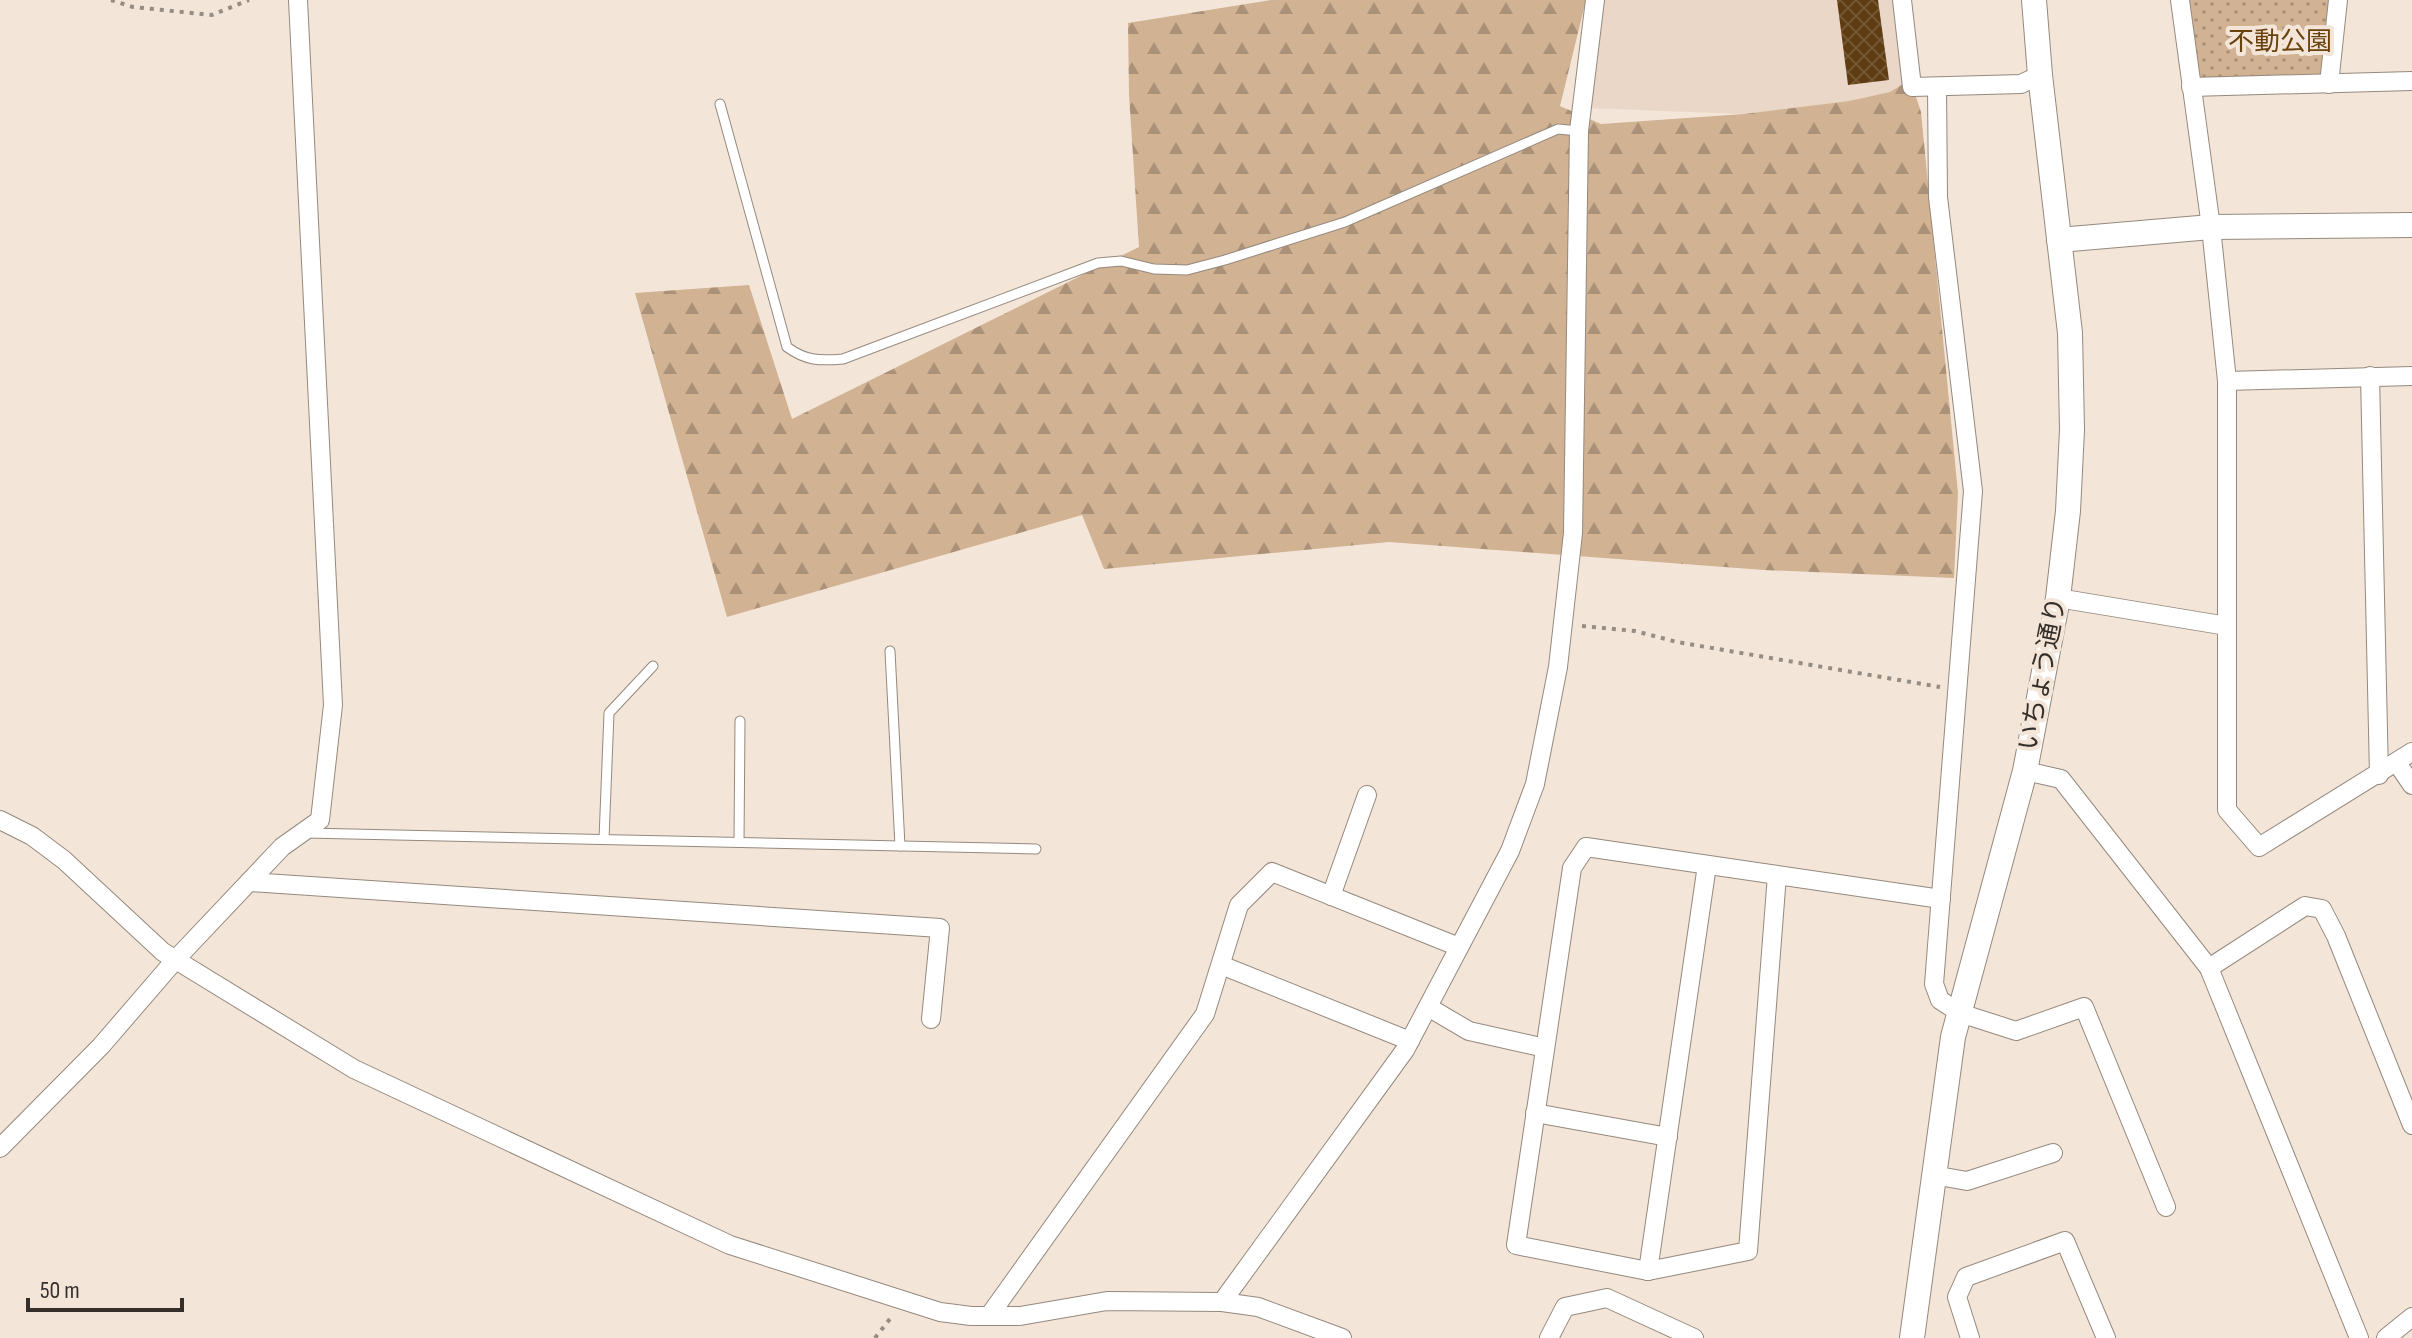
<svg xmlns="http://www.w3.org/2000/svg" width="2412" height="1338" viewBox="0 0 2412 1338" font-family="'Sofia Sans Condensed','Noto Sans JP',sans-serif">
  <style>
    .education { fill: #ead7c8 }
    .green { fill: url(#green-dots) }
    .forest { fill: url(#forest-firs) }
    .building { fill: url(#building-cross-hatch) }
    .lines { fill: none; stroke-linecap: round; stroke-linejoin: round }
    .service-casing { stroke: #95897d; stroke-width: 11 }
    .minor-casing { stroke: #95897d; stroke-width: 20 }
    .tertiary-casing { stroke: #95897d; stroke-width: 26 }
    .path { stroke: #958c83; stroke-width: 4; stroke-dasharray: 4 6; stroke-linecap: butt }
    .service { stroke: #fff; stroke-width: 9 }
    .minor { stroke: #fff; stroke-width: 18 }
    .tertiary { stroke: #fff; stroke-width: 24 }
    .labels { text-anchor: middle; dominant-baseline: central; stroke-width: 8; stroke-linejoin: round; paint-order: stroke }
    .park-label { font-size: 26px; fill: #6a420e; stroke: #f3e5d8 }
    .street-label { font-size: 26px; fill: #342f2a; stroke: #f3e5d8 }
  </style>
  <defs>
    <pattern id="green-dots" width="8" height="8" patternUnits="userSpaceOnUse" patternTransform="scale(2)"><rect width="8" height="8" fill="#d1b293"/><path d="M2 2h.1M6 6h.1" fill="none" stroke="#aa9178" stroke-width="1.8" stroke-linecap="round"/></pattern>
    <pattern id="forest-firs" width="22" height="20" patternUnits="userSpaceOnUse" patternTransform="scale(2)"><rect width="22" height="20" fill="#d1b293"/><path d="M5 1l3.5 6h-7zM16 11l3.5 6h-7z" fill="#aa9178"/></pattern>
    <pattern id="building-cross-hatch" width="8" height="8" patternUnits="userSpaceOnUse" patternTransform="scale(2)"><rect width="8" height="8" fill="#5f3c11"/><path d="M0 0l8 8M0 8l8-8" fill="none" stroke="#735734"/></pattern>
  </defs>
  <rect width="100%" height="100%" fill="#f3e5d8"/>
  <path class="education" d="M1600 0H1894L1906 82 1890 92 1849 101 1744 114 1585 108Z"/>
  <path class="green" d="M2180 0H2338L2329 84 2191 87Z"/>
  <path class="forest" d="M1271 0H1586L1560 106 1601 124 1744 114 1849 101 1890 92 1906 82 1916 97 1921 112 1958 493 1954 578 1764 570 1389 542 1104 569 1082 515 727 617 635 293 749 285 792 419 1139 247 1129 95 1128 23Z"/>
  <path class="building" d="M1837 0H1878L1889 80 1848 85Z"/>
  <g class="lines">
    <g class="service-casing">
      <g id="service">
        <path d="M720 104 787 347C806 361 820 361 843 359L1098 263 1121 261 1154 269 1187 270 1225 260 1345 222 1558 129 1579 131"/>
        <path d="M890 651 900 846"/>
        <path d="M306 833 1036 849"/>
        <path d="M604 839 609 713 653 666"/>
        <path d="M739 842 740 721"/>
      </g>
    </g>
    <g class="minor-casing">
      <g id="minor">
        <path d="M1902 0 1912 87 2021 84 2040 75"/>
        <path d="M2180 0 2211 227 2227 381V810L2259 847 2412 752"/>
        <path d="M2329 84 2338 0"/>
        <path d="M2191 87 2412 81"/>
        <path d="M1937 88 1938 197 1973 491 1934 984 1940 1000 1960 1013 2016 1031 2084 1007 2166 1207"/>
        <path d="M2370 376 2379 775"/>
        <path d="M2227 381 2412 376"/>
        <path d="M2058 598 2227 626"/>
        <path d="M2397 763 2412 785"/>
        <path d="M2025 771 2061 779 2209 968 2359 1338"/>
        <path d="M0 820 32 836 64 860 163 952 354 1069 730 1245 940 1312 971 1316H1020L1107 1301 1222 1302 1258 1307 1342 1338"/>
        <path d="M1777 875 1748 1251 1648 1271 1516 1245 1572 868 1586 847 1941 899"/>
        <path d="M249 882 940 928 931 1019"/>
        <path d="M1331 896 1367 795"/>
        <path d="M1221 965 1410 1041"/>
        <path d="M2209 968 2305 906 2322 909 2336 936 2412 1125"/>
        <path d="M1428 1007 1469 1031 1545 1048"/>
        <path d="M1535 1113 1668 1137"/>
        <path d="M0 1148 101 1046 176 959 282 847 320 820 333 705 298 0"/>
        <path d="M1933 1175 1967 1181 2053 1153"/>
        <path d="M1648 1271 1707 865"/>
        <path d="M1222 1302 1405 1050 1510 851 1535 784 1558 667 1573 533 1579 131 1595 0"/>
        <path d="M989 1316 1205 1014 1239 905 1272 872 1459 947"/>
        <path d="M1549 1338 1565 1307 1607 1298 1694 1338"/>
        <path d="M1970 1338 1957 1297 1966 1277 2065 1241 2106 1338"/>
        <path d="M2386 1338 2412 1317"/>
      </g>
    </g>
    <g class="tertiary-casing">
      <g id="tertiary">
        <path d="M2059 240 2211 227 2412 225"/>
        <path d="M1912 1338 1953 1037 2025 771 2058 598 2068 511 2072 430 2070 333 2040 75 2034 0"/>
      </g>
    </g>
    <g class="path">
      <path d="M111 0 133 7 212 15 249 0"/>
      <path d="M1582 626 1635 631 1677 642 1940 687"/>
      <path d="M875 1338 893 1315"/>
    </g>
    <use href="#service" class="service"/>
    <use href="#minor" class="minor"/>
    <use href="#tertiary" class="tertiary"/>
  </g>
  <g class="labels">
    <g class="park-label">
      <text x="2280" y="42">不動公園</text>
    </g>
    <g class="street-label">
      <text transform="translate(2043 674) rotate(-79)">いちょう通り</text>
    </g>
  </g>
  <path d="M28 1298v12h154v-12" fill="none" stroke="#342f2a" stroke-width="4"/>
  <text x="40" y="1298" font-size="24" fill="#342f2a" stroke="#f3e5d8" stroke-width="6" paint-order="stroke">50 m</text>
</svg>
